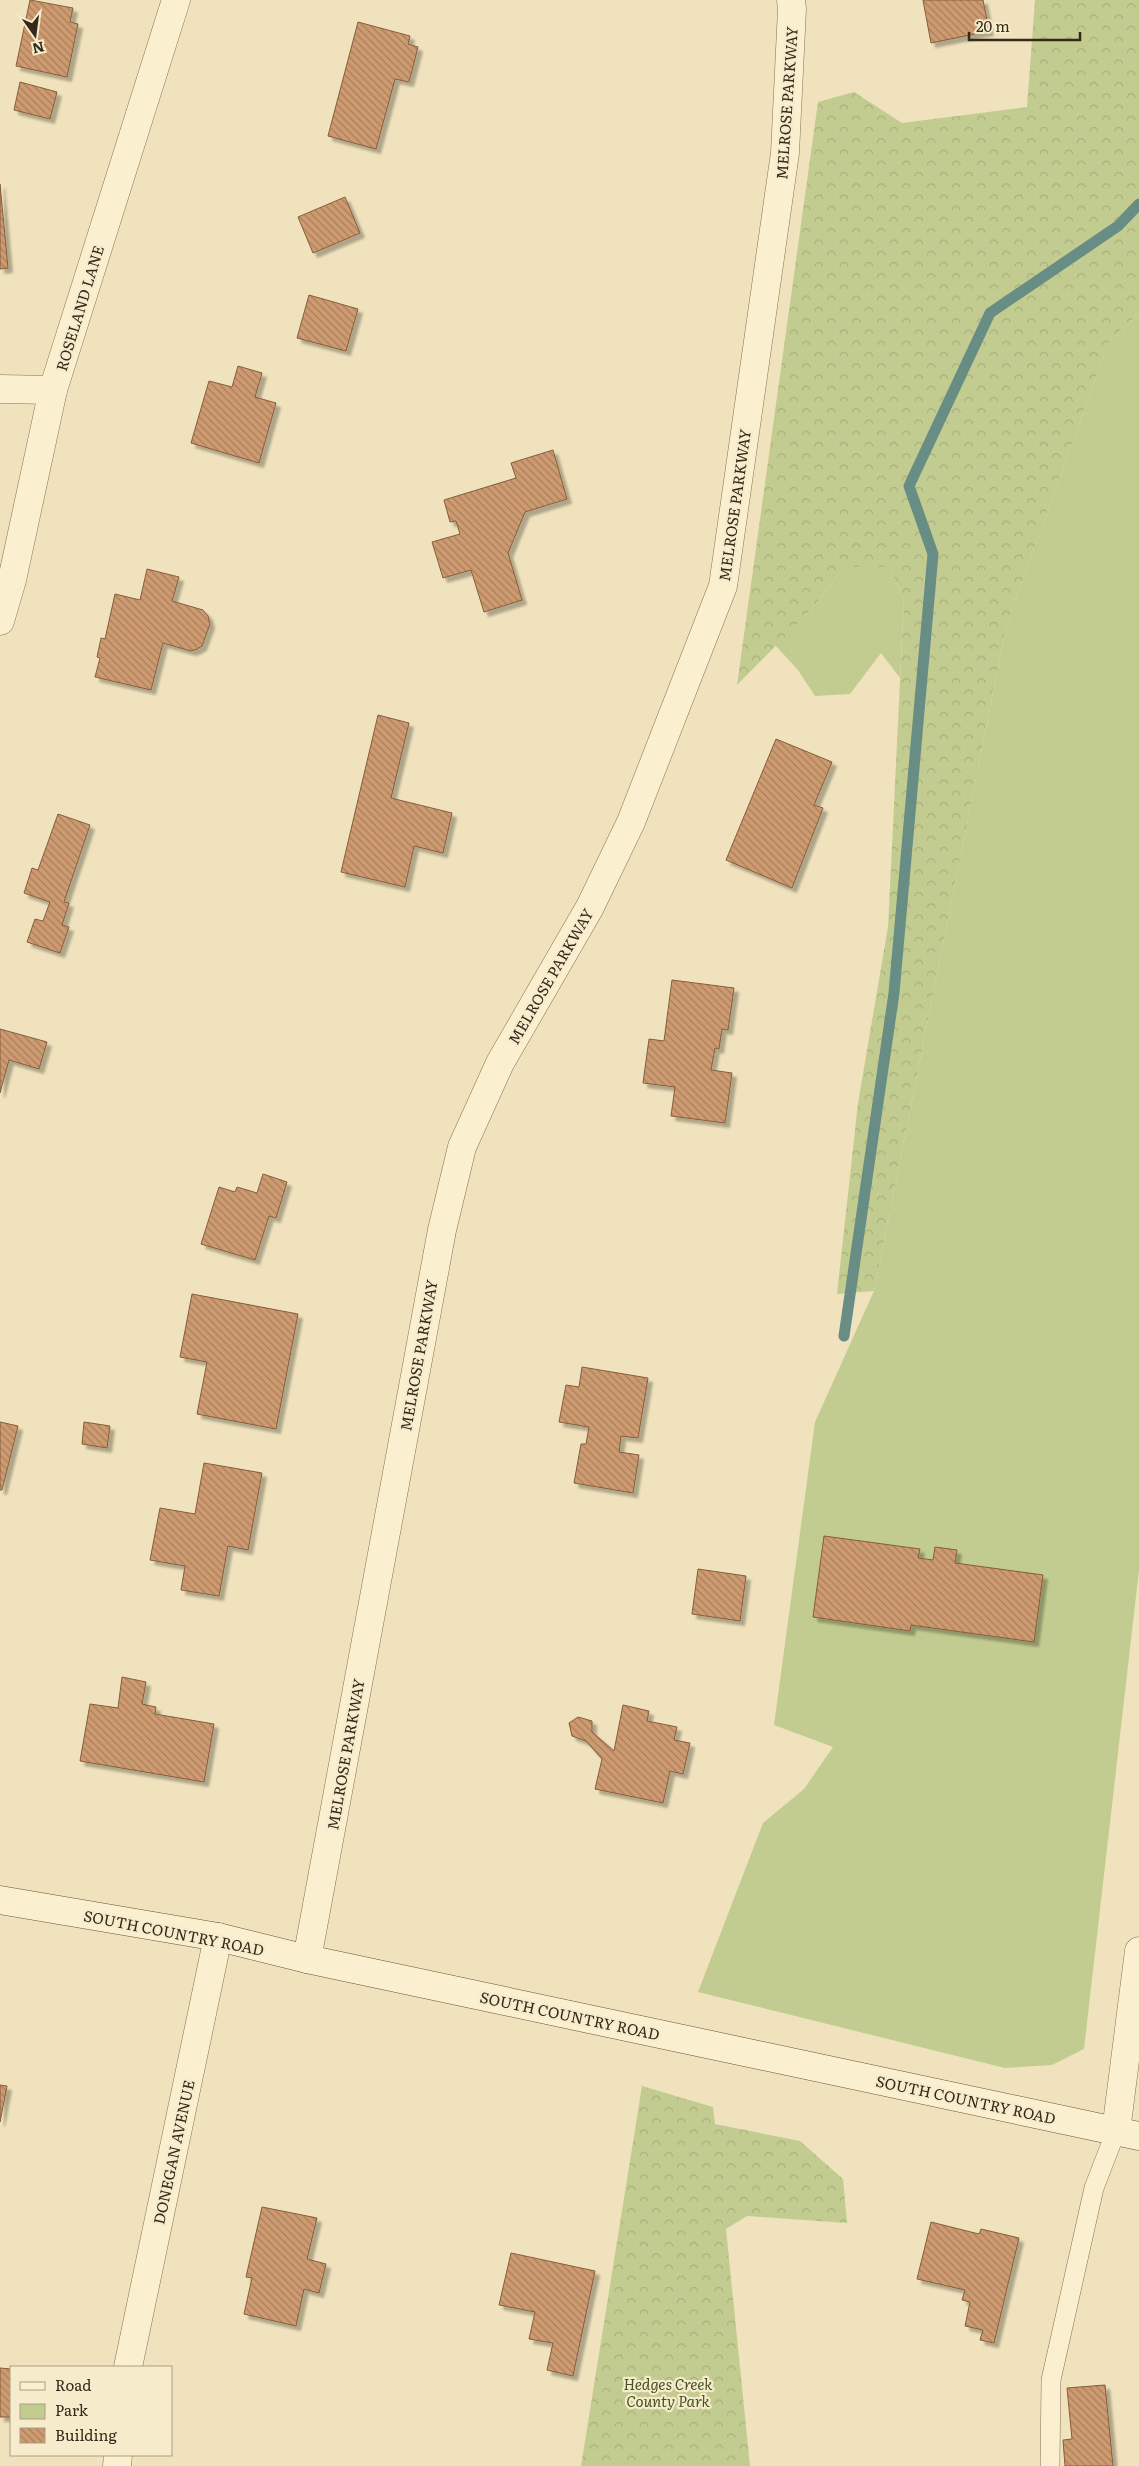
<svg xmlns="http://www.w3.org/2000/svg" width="1139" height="2466" viewBox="0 0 1139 2466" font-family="Literata,serif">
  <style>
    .green { fill: #c3cc90 }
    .forest { fill: url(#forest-crowns) }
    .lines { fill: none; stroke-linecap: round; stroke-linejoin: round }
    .stream { stroke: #688d85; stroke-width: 11 }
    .building { fill: url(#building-back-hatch); stroke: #865c3b; filter: url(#shadow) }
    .service-casing { stroke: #877255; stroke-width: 20 }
    .minor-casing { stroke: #877255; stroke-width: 29 }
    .secondary-casing { stroke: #685239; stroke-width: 29 }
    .service { stroke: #faefcf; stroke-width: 19 }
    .minor { stroke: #faefcf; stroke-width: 28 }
    .secondary { stroke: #faefcf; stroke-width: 28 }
    .labels { text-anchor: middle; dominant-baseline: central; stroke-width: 4.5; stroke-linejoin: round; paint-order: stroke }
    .street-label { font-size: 15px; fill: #35291b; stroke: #f6eccc }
    .park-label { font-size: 15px; font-style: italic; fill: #445221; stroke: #f6eccc }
  </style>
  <defs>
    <pattern id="forest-crowns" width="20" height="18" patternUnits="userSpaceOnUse" patternTransform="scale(1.25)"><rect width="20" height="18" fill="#c3cc90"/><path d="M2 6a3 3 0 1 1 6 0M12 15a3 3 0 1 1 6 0" fill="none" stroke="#a8af7c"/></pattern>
    <pattern id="building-back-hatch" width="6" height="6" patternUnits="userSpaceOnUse" patternTransform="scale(1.25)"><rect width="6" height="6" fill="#ce9b71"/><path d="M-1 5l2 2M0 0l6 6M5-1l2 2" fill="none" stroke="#a87e5c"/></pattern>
    <filter id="shadow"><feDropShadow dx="4.5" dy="4.5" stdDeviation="1" flood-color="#0004"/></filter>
  </defs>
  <rect width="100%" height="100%" fill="#efe2bc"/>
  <g class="green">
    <path d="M1139 313V1570L1084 2049 1052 2065 1005 2068 698 1992 763 1823 804 1789 833 1747 774 1725 815 1422 874 1291 1007 623 1109 342Z"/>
    <path d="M845 567H890L904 600 900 678 881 653 850 694 815 696 798 670 775 645 809 612Z"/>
  </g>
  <g class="forest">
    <path d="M1035 0H1139V313L1109 342 1007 623 874 1291 837 1294 858 1103 888 927 904 600 890 567H845L809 612 737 685 818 102 854 92 902 123 1027 107Z"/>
    <path d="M642 2086 713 2107 715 2124 800 2141 843 2179 847 2223 747 2216 726 2229 750 2466H581Z"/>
  </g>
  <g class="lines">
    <path class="stream" d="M844 1336 894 993 933 554 909 486 990 313 1118 226 1139 204"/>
  </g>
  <g class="building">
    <path d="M30 0 73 8 70 22 78 24 67 77 16 66Z"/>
    <path d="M923 0H983L989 31 931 43Z"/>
    <path d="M358 22 410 36 408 44 418 47 409 82 395 79 376 149 328 136Z"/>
    <path d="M20 82 57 92 50 119 14 110Z"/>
    <path d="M0 184 8 268 0 269Z"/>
    <path d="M345 197 360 233 313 253 298 217Z"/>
    <path d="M309 295 358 309 346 351 297 338Z"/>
    <path d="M238 366 262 373 255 397 276 403 259 463 191 443 209 381 232 387Z"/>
    <path d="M553 450 567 499 525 512 508 553 522 600 484 612 471 570 443 578 432 542 460 534 456 521 450 522 444 500 516 478 511 463Z"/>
    <path d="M147 569 179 577 172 601 203 610 208 616 210 624 202 646 197 649 191 651 163 643 151 690 95 677 100 658 97 657 101 638 105 639 115 594 140 600Z"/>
    <path d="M378 715 409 723 391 798 452 813 443 853 414 846 405 887 341 872Z"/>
    <path d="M776 739 832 762 814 805 823 808 792 888 726 860Z"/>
    <path d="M58 814 90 825 64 902 69 903 62 925 69 927 60 953 27 942 35 919 43 921 50 902 24 893 32 868 38 870Z"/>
    <path d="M672 980 734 988 728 1030 722 1029 719 1049 715 1048 711 1070 732 1073 725 1123 671 1116 675 1087 643 1083 649 1039 664 1041Z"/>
    <path d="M0 1029 47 1042 39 1069 9 1060 0 1093Z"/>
    <path d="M263 1174 287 1182 276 1218 269 1216 255 1260 201 1244 219 1187 235 1192 237 1187 257 1193Z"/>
    <path d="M192 1294 298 1314 276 1429 197 1414 207 1362 180 1357Z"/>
    <path d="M582 1367 648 1378 638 1438 621 1436 619 1452 639 1455 633 1493 574 1483 581 1444H586L589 1427 559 1422 566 1385 579 1387Z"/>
    <path d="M0 1422 18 1426 2 1490H0Z"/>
    <path d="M84 1422 110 1426 107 1448 82 1444Z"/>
    <path d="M204 1463 262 1473 248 1550 228 1546 219 1596 181 1590 185 1566 150 1560 160 1508 195 1514Z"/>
    <path d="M824 1536 920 1549 918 1558 933 1560 935 1547 957 1550 955 1563 1043 1575 1034 1642 911 1625 910 1631 813 1617Z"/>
    <path d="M698 1569 746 1576 740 1621 692 1614Z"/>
    <path d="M122 1677 146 1682 142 1704 156 1707 155 1714 214 1724 204 1782 80 1761 90 1704 118 1708Z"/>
    <path d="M623 1705 649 1711 647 1721 677 1727 674 1740 690 1743 683 1774 670 1771 663 1803 595 1789 602 1759 586 1741 572 1736 569 1723 578 1717 592 1721V1732L614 1751Z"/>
    <path d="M0 2085 7 2086 0 2122Z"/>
    <path d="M262 2207 317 2218 307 2259 326 2264 319 2293 304 2289 296 2326 244 2314 252 2278 246 2277Z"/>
    <path d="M931 2222 979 2234 981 2229 1019 2238 994 2343 980 2340 983 2330 965 2326 970 2302 962 2300 965 2290 917 2279Z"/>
    <path d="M511 2253 595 2271 573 2376 547 2370 553 2343 529 2339 535 2312 499 2305Z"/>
    <path d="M0 2368 11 2369V2417H0Z"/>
    <path d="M1105 2385 1113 2466H1065L1063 2440 1072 2439 1067 2388Z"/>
  </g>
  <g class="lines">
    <g class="service-casing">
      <path id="service" d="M1050 2466 1051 2380 1094 2188 1116 2131"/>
    </g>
    <g class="minor-casing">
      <g id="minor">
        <path d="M0 389 53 390"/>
        <path d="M0 621 12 580 53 390 176 0"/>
        <path d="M307 1959 442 1230 462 1147 500 1063 590 907 631 822 723 586 785 153 792 9 791 0"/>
        <path d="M1116 2131 1139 1951"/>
        <path d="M128 2367 218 1937"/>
        <path d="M117 2466 118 2455"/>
      </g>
    </g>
    <g class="secondary-casing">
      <path id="secondary" d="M0 1900 218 1937 307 1959 1139 2136"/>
    </g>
    <use href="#service" class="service"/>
    <use href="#minor" class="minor"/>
    <use href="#secondary" class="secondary"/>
  </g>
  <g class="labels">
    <g class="street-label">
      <text transform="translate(786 103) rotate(-86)">MELROSE PARKWAY</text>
      <text transform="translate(79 308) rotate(-73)">ROSELAND LANE</text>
      <text transform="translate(734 505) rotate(-82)">MELROSE PARKWAY</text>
      <text transform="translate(550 976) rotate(-60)">MELROSE PARKWAY</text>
      <text transform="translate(418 1355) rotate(-80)">MELROSE PARKWAY</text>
      <text transform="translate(345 1754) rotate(-80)">MELROSE PARKWAY</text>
      <text transform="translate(174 1932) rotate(11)">SOUTH COUNTRY ROAD</text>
      <text transform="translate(570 2015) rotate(12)">SOUTH COUNTRY ROAD</text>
      <text transform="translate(966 2099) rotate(12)">SOUTH COUNTRY ROAD</text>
      <text transform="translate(173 2152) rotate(-78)">DONEGAN AVENUE</text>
    </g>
    <g class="park-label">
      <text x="668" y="2383">Hedges Creek<tspan x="668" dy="17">County Park</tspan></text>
    </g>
  </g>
  <rect x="10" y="2366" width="162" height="90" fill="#f6eccc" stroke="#a99e85"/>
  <rect x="20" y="2382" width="25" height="8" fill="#faefcf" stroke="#a99e85"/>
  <text x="55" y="2391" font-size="15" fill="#35291b">Road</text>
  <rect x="20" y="2404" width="25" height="15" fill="#c3cc90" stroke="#a99e85"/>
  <text x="55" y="2416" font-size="15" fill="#35291b">Park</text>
  <rect x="20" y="2428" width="25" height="15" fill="url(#building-back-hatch)" stroke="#a99e85"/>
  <text x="55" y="2441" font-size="15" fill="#35291b">Building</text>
  <g transform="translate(35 35) rotate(166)" stroke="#f6eccc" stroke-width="4" paint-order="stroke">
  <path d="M0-4L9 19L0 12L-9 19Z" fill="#35291b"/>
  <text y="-8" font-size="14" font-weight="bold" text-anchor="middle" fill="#35291b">N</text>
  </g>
  <path d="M969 32v8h111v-8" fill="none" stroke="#35291b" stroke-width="2.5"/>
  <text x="976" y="32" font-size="15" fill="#35291b" stroke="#f6eccc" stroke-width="4" paint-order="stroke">20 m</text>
</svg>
